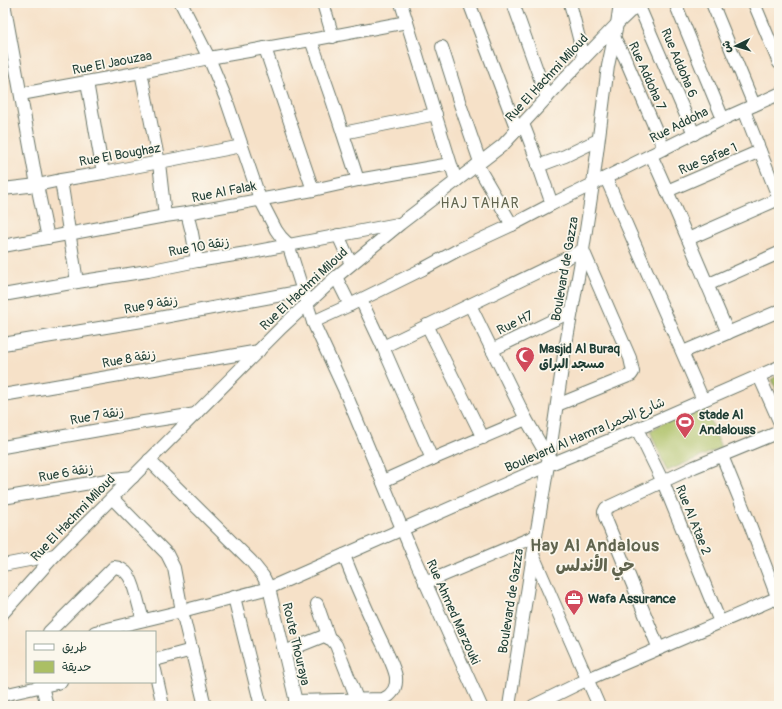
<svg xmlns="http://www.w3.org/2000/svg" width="782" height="709" viewBox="0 0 782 709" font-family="Pangolin,'Playpen Sans Arabic',sans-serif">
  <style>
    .green { fill: #abbf64; stroke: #657e4c }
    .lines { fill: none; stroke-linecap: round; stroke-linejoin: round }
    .minor-casing { stroke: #6a7668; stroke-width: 14 }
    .minor { stroke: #fff; stroke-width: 12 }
    .labels { text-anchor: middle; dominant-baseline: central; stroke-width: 3.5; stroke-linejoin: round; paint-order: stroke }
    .street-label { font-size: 13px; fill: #1f3d34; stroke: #fbf7ec }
    .poi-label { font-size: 13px; font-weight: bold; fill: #1f3d34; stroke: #fbf7ec; text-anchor: start }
    .neighbourhood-label { font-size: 14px; letter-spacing: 1px; fill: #60644e; stroke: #fbf7ec }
    .district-label { font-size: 17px; font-weight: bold; letter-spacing: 1px; fill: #60644e; stroke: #fbf7ec }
  </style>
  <rect width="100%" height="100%" fill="#fbf7ec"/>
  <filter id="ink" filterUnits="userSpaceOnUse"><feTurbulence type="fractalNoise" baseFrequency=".025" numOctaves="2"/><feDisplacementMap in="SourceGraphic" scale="8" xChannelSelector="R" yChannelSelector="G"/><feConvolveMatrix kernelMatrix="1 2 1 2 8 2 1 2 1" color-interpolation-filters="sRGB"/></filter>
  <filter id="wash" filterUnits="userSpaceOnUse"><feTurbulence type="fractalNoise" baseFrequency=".012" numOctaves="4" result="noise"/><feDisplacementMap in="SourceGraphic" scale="16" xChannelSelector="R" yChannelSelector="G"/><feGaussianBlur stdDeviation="0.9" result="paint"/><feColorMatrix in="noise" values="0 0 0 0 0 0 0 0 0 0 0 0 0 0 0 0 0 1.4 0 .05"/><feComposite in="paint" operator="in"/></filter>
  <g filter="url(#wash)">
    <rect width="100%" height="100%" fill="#f6e1c8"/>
    <g class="green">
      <path d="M779 375V397L772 379Z"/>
      <path d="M703 400 721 448 667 471 650 431Z"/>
    </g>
  </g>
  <g filter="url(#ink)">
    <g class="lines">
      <g class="minor-casing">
        <g id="minor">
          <path d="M4 3 37 185 48 238"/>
          <path d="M181 3 209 58 226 99 260 199 276 230 281 237 288 244 307 304 313 322 344 389 413 555 481 706"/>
          <path d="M323 3 333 37"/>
          <path d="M401 3 456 181"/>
          <path d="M470 3V5L517 130"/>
          <path d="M513 3 547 98"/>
          <path d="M570 3 584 58"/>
          <path d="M675 3 723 119"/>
          <path d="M712 3 754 105"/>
          <path d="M754 3 779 63"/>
          <path d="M638 4 694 134"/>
          <path d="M614 37 625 58 664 149"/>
          <path d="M311 40 333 103 358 180"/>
          <path d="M442 47 460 104 480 162"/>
          <path d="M265 48 313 190"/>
          <path d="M141 72 159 163 165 216"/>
          <path d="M87 82 103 173"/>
          <path d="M21 94 141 72 209 58 311 40 407 22"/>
          <path d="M744 110 779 199"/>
          <path d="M523 124C534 150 542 177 552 204"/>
          <path d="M343 133 436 114"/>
          <path d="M651 155C678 214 702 273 728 333"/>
          <path d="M477 165 512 225"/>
          <path d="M538 166 565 156 598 140"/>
          <path d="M606 178 703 400"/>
          <path d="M61 180 77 282"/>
          <path d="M3 189 37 185 61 180 103 173 242 146"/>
          <path d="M667 191 760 151"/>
          <path d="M187 213 192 233 197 261"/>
          <path d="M338 235 351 264"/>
          <path d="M688 239 779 199"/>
          <path d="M3 246 165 216 187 213 313 190 358 180 450 164"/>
          <path d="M336 277 350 305"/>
          <path d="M707 285 779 253"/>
          <path d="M3 295 77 282 148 271 197 261 247 253 398 224"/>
          <path d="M361 300 383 347 432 459"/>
          <path d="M470 305 526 419 549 459"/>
          <path d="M313 322 350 305 423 269 460 249 512 225 552 204 593 184 723 119 779 94"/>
          <path d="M427 325 483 438"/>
          <path d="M3 344 148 320 303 291"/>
          <path d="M383 347 583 250 630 358 633 372 631 375 557 405"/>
          <path d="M492 350 572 311"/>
          <path d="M683 352 779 311"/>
          <path d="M759 376 779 421"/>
          <path d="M3 395 259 351"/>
          <path d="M637 429 663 482 720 622"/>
          <path d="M3 447 144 422 196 414"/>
          <path d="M722 456 749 522 779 602"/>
          <path d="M149 460 251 561 263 576 269 588 297 706"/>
          <path d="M383 481 432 459 526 419"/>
          <path d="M3 498 113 479 133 477"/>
          <path d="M112 498 167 554 174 568 182 611 205 706"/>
          <path d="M533 555 599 706"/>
          <path d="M3 565 55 555"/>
          <path d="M425 583 536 536"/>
          <path d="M234 597 261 706"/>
          <path d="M317 604 329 638"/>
          <path d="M3 613 55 555 282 327 336 277 400 224 456 181 503 145 564 79 617 24 639 3"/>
          <path d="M49 632 114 567C130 568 133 585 137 598 139 606 141 613 143 620"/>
          <path d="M95 632 182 611 269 588 548 465 637 429 779 367"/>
          <path d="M659 649 605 517 604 512 606 508 694 467 779 432"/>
          <path d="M284 652 324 636 332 640 336 645 357 699"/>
          <path d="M155 660 192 650"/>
          <path d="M155 670 163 706"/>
          <path d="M41 682 47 706"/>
          <path d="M3 695 61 682"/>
          <path d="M295 701 383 699C393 695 397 687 396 677 394 665 383 645 378 634 366 608 354 582 344 555"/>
          <path d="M509 706 536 536 548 465 564 355 583 250 593 184 608 66 617 24 620 3"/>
          <path d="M533 706 588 679 779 597"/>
        </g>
      </g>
      <use href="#minor" class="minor"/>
    </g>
  </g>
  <defs>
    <g id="mosque-pin" transform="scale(1)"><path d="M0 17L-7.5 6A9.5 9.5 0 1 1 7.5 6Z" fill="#d1495b" stroke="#fbf7ec"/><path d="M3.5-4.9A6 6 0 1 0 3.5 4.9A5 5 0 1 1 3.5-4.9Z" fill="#fff"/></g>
    <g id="stadium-pin" transform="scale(1)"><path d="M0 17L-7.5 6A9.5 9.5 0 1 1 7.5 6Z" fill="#d1495b" stroke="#fbf7ec"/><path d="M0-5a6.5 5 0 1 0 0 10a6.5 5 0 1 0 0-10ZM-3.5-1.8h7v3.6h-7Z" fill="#fff"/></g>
    <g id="office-pin" transform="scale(1)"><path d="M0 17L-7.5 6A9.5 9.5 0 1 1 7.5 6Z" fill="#d1495b" stroke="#fbf7ec"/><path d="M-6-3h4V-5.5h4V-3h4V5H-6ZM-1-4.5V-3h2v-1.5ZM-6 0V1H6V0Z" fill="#fff"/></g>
  </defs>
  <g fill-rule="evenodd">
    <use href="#mosque-pin" x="525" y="356"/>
    <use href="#stadium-pin" x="685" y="422"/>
    <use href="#office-pin" x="574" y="599"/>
  </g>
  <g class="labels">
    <g class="street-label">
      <text transform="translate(112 63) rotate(-11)">Rue El Jaouzaa</text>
      <text transform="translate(679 63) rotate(67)">Rue Addoha 6</text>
      <text transform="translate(647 76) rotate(66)">Rue Addoha 7</text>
      <text transform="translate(547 78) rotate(-47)">Rue El Hachmi Miloud</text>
      <text transform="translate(679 125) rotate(-27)">Rue Addoha</text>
      <text transform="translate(120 155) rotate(-10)">Rue El Boughaz</text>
      <text transform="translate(708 159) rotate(-23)">Rue Safae 1</text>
      <text transform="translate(224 192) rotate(-11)">Rue Al Falak</text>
      <text transform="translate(199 247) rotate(-10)">Rue 10 زنقة</text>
      <text transform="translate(565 269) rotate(-80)">Boulevard de Gazza</text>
      <text transform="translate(304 289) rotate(-43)">Rue El Hachmi Miloud</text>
      <text transform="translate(151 305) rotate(-10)">Rue 9 زنقة</text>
      <text transform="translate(515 323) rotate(-26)">Rue H7</text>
      <text transform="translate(129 359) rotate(-10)">Rue 8 زنقة</text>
      <text transform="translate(97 416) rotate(-10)">Rue 7 زنقة</text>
      <text transform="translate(585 435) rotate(-23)">Boulevard Al Hamra شارع الحمرا</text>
      <text transform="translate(66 473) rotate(-10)">Rue 6 زنقة</text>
      <text transform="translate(73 518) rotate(-46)">Rue El Hachmi Miloud</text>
      <text transform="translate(693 520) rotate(68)">Rue Al Atae 2</text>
      <text transform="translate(511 601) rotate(-81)">Boulevard de Gazza</text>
      <text transform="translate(453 612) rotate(66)">Rue Ahmed Marzouki</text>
      <text transform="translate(296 644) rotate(77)">Route Thouraya</text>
    </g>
    <g class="poi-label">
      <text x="539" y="349">Masjid Al Buraq<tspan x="539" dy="15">مسجد البراق</tspan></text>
      <text x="699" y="415">stade Al<tspan x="699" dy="15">Andalouss</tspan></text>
      <text x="588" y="599">Wafa Assurance</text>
    </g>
    <g class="neighbourhood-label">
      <text x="480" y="203">HAJ TAHAR</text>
    </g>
    <g class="district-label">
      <text x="595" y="545">Hay Al Andalous<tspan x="595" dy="20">حي الأندلس</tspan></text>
    </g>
  </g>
  <rect width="782" height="709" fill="none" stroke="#fbf7ec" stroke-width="16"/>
  <rect x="26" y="631" width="130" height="52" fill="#fbf7ec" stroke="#a3ada2"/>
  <rect x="34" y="644" width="20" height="6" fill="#ffffff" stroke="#a3ada2"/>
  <text x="62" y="651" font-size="12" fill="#1f3d34">طريق</text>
  <rect x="34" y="661" width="20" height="12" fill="#abbf64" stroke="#a3ada2"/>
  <text x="62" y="671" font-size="12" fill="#1f3d34">حديقة</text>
  <g transform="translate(736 46) rotate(265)" stroke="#fbf7ec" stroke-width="3" paint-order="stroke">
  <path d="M0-3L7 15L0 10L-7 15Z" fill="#1f3d34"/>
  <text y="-6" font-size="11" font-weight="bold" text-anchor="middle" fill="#1f3d34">ش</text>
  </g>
</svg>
